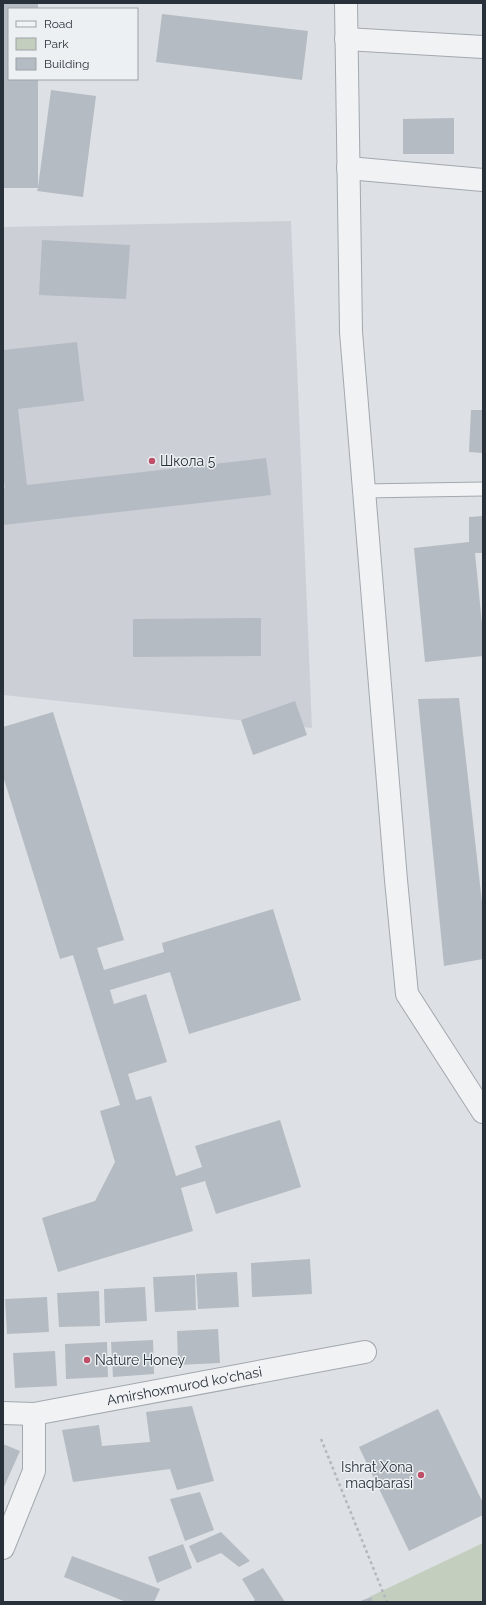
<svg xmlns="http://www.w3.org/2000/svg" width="486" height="1605" viewBox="0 0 486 1605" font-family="Raleway,sans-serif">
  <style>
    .built { fill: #ccd0d6 }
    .green { fill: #c4cebf }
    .building { fill: #b5bbc2 }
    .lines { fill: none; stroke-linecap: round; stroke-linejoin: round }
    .lane-casing { stroke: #a3a8ae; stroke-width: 15 }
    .street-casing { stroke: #a3a8ae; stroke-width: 24 }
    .path { stroke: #b4b8bc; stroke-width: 2.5; stroke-dasharray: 3 3; stroke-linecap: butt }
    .lane { stroke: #f0f2f4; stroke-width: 13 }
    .street { stroke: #f0f2f4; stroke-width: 22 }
    .poi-dot { fill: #be4f68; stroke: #ecf0f3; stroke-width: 1.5 }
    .labels { text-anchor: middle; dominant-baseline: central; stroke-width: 3; stroke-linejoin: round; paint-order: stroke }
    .poi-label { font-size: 14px; fill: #28303a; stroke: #ecf0f3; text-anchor: start }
    .street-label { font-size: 14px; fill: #28303a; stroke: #ecf0f3 }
  </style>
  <rect width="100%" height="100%" fill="#dde1e5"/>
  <path class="built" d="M291 221 312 728 3 695V227Z"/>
  <path class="green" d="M483 1543V1602H372L369 1597Z"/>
  <g class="building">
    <path d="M3 3H38V9H9V79H38V187L51 90 96 96 83 197 37 191 38 188H3Z"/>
    <path d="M162 14 308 31 302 80 156 62Z"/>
    <path d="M454 118V154H403V119Z"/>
    <path d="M42 240 130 245 126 299 39 295Z"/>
    <path d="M77 342 84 401 18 409 27 485 266 458 271 495 3 525V489L5 488 3 474V350Z"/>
    <path d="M471 410H483V453L469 452Z"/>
    <path d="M483 516V553H475L483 634V656L425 662 414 548 469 542V517Z"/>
    <path d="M261 618V656L133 657V619Z"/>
    <path d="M459 698 483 911V959L444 966 418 699Z"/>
    <path d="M295 701 307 735 253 755 241 720Z"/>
    <path d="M53 712 124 940 97 948 104 970 164 952 162 943 273 909 301 1000 189 1034 170 972 110 990 114 1004 146 994 167 1062 128 1074 136 1100 151 1096 176 1176 202 1167 195 1146 280 1120 301 1187 216 1214 205 1181 181 1188 193 1231 58 1272 42 1218 95 1201 115 1162 100 1111 120 1105 73 955 60 959 3 776V727Z"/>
    <path d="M310 1259 312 1294 252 1297 251 1263Z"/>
    <path d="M237 1272 239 1307 198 1309 196 1274Z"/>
    <path d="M195 1275 196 1310 155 1312 153 1277Z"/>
    <path d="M145 1287 147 1321 105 1323 104 1289Z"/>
    <path d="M99 1291 100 1326 59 1327 57 1293Z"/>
    <path d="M47 1297 49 1332 7 1334 5 1299Z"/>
    <path d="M218 1329 220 1363 178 1365 177 1331Z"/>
    <path d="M153 1340 154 1374 113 1377 111 1342Z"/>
    <path d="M107 1342 108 1377 66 1379 65 1344Z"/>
    <path d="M55 1351 57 1386 15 1388 13 1353Z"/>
    <path d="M192 1406 214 1481 177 1490 170 1469 73 1482 62 1430 99 1425 102 1446 150 1442 146 1412Z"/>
    <path d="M438 1409 483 1503V1515L409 1551 359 1447Z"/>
    <path d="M3 1444 20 1451 3 1489Z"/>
    <path d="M200 1492 214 1530 185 1541 170 1499Z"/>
    <path d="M221 1532 250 1561 239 1567 221 1553 197 1563 189 1546Z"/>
    <path d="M183 1544 192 1568 157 1583 148 1557Z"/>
    <path d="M72 1556 160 1589 154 1602H126L64 1577Z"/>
    <path d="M263 1568 285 1602H252L255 1600 242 1579Z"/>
    <path d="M371 1597 373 1602H358Z"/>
  </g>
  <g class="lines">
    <g class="lane-casing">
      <path id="lane" d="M364 491 483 489"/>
    </g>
    <g class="street-casing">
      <g id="street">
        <path d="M346 3 351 332 396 880 407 994 483 1112"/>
        <path d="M346 39 483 47"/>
        <path d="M348 168 483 180"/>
        <path id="s1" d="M3 1413 34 1414 365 1352"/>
        <path d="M3 1548 34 1471V1414"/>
      </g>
    </g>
    <path class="path" d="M321 1439 387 1602"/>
    <use href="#lane" class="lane"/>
    <use href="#street" class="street"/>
  </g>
  <g class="poi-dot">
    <circle cx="152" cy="461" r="4"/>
    <circle cx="87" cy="1360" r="4"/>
    <circle cx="421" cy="1475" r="4"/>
  </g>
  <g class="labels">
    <g class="poi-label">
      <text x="160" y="461">Школа 5</text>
      <text x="95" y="1360">Nature Honey</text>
      <text x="413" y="1467" text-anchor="end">Ishrat Хоnа<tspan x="413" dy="16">mаqbаrasi</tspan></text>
    </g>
    <g class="street-label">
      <text stroke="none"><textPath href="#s1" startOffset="184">Amirshoxmurod ko'chasi</textPath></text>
    </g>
  </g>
  <rect width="486" height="1605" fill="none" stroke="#28303a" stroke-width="8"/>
  <rect x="8" y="8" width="130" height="72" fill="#ecf0f3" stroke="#9ea3a9"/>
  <rect x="16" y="21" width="20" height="6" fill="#f0f2f4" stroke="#9ea3a9"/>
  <text x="44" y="28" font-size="12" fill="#28303a">Road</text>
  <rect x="16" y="38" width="20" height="12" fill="#c4cebf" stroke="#9ea3a9"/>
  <text x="44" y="48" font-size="12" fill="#28303a">Park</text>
  <rect x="16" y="58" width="20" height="12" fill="#b5bbc2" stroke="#9ea3a9"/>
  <text x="44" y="68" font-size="12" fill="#28303a">Building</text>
</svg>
